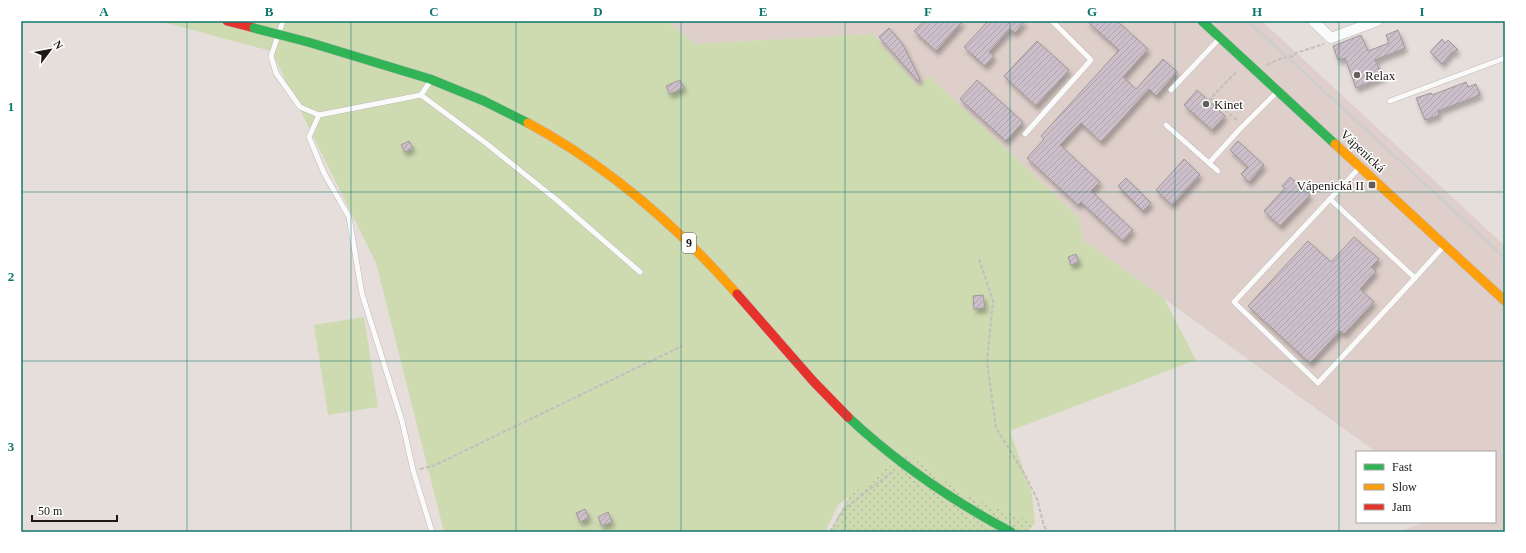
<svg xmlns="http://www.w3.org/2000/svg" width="1526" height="553" viewBox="0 0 1526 553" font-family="'Times New Roman',serif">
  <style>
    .built { fill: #dfcfca }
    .grass { fill: url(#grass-dots) }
    .green { fill: #cedbb1 }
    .building { fill: url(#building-hatch); stroke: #9d9898; filter: url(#shadow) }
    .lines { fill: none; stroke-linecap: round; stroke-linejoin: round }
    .lane-casing { stroke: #c0bab8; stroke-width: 6 }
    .street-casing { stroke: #c0bab8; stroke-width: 11 }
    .fast-casing { stroke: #c0bab8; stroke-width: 10 }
    .slow-casing { stroke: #c0bab8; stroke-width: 10 }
    .jam-casing { stroke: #c0bab8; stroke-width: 10 }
    .path { stroke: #c1bebe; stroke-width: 2; stroke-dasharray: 4 2; stroke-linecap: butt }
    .lane { stroke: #fbfafa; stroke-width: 5 }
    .street { stroke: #fbfafa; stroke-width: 10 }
    .fast { stroke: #30b455; stroke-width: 9 }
    .slow { stroke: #ff9f0a; stroke-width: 9 }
    .jam { stroke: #e5322d; stroke-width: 9 }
    .rail { stroke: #d0cecd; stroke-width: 3 }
    .fast-bridge-casing { stroke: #c0bab8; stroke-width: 10; stroke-linecap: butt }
    .fast-bridge { stroke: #30b455; stroke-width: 9 }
    .grid { fill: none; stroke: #0f766e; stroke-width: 1; stroke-opacity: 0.55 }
    .poi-dot { fill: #635d5b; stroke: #fff; stroke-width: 1.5 }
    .labels { text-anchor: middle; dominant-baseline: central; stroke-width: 3; stroke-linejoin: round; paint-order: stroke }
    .shield { fill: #fff; stroke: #615d5c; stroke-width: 1 }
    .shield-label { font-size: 12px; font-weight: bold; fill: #1d1816 }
    .poi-label { font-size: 13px; fill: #1d1816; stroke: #fff; text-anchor: start }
    .street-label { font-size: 13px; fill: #1d1816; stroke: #fff }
    .neatline { fill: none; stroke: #0f766e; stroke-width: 1.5 }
    .grid-label { font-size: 13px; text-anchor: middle; font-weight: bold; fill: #0f766e }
  </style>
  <defs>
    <pattern id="grass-dots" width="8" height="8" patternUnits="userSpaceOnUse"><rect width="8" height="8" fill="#cedbb1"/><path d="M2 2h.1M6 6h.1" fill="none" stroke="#b0bb98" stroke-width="1.8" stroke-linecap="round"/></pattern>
    <pattern id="building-hatch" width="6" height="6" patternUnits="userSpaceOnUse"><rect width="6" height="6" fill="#cdbfca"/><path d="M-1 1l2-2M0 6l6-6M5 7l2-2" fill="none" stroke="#b0a3ad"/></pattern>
    <filter id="shadow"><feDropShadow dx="2.5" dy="4.5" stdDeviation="2" flood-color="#0004"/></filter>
  </defs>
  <rect width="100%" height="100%" fill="#e6dedb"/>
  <path class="built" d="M667 21H1262L1505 246V532H1399L1425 522H1495V452H1376L1083 240 1079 218 929 76 918 86 872 34 695 44Z"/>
  <path class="grass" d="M907 453 963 494 1035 523 1028 532H830L850 495Z"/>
  <g class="green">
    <path d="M159 21H667L695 44 872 34 918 86 929 76 1079 218 1083 240 1164 298 1196 360 1010 431 1032 494 1035 523 963 494 907 453 838 505 825 532H684V531L681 532H444L376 263 271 51Z"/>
    <path d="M364 317 378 407 328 415 314 325Z"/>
  </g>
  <g class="building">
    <path d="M924 21H963L936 51 914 31Z"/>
    <path d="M988 21H1025L1015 33 1010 29 989 52 994 56 985 66 964 47Z"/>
    <path d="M1087 21H1117L1148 49 1123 77 1136 89 1163 59 1177 72 1156 96 1149 89 1101 142 1081 123 1060 145 1100 182 1091 191 1133 230 1123 241 1081 202 1078 205 1027 158 1044 139 1041 136 1119 50Z"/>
    <path d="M889 28 902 43 920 79 918 81 879 37Z"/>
    <path d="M1398 30 1405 48 1375 60 1383 77 1356 88 1345 58 1338 60 1333 46 1361 35 1368 51 1389 43 1386 35Z"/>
    <path d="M1442 39 1445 43 1448 40 1458 50 1451 53 1442 64 1430 52Z"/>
    <path d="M1037 41 1069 70 1036 106 1004 76Z"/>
    <path d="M680 80 684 88 670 94 666 86Z"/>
    <path d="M977 80 1023 122 1006 141 960 99Z"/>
    <path d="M1466 82 1468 87 1476 84 1480 95 1438 111 1439 115 1425 120 1416 98 1431 93 1432 95Z"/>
    <path d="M1197 90 1225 116 1212 130 1184 105Z"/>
    <path d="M409 141 413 148 405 152 401 145Z"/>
    <path d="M1238 141 1264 165 1249 182 1241 174 1248 167 1230 150Z"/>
    <path d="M1184 159 1200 175 1172 205 1156 190Z"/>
    <path d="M1290 177 1310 195 1280 226 1264 211 1285 188 1282 186Z"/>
    <path d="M1126 178 1151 203 1143 211 1118 186Z"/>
    <path d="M1354 237 1379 259 1371 267 1376 271 1360 289 1374 302 1344 334 1340 331 1310 363 1248 306 1308 241 1331 262Z"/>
    <path d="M1076 254 1079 262 1071 265 1068 257Z"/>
    <path d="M983 295 985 308 974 309 973 296Z"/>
    <path d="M585 509 589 518 580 522 576 513Z"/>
    <path d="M608 512 612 522 602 526 598 517Z"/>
  </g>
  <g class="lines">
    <g class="lane-casing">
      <g id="lane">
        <path d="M283 21 271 56 276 73 300 107 319 115"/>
        <path d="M431 80 421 95 319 115 309 137 324 173 349 217 362 294 402 421 413 470 432 532"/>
        <path d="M1171 90 1220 38"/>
        <path d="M421 95 487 144 558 201 640 272"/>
        <path d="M1390 101 1505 58"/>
        <path d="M1166 125 1218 171"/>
        <path d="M1025 134 1091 60 1052 21"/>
        <path d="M1209 163 1239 130 1277 92"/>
        <path d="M1360 167 1330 199 1415 278 1444 246"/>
        <path d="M1330 199 1234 302 1318 383 1415 278"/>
      </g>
    </g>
    <g class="street-casing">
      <path id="street" d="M1313 21 1331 38 1377 21"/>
    </g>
    <g class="fast-casing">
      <g id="fast">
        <path d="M1202 21 1335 144"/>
        <path d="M308 42 430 79 484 101 528 123"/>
        <path d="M848 417C897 463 951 500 1011 532"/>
      </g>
    </g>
    <g class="slow-casing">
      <g id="slow">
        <path d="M528 123C608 166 677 226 737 294"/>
        <path d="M1335 144 1505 301"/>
      </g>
    </g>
    <g class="jam-casing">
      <g id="jam">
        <path d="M227 21 254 28"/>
        <path d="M737 294 813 381 848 417"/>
      </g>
    </g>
    <g class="path">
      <path d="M1267 65 1282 58 1294 56 1296 53 1324 44"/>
      <path d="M1211 98 1238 121"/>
      <path d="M1208 101 1237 71"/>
      <path d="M979 259 993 301 987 362 996 428 1024 473 1037 499 1044 526 1048 532"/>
      <path d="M420 469 433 466 682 346"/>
      <path d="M830 532 843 510 892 472"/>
    </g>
    <use href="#lane" class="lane"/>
    <use href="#street" class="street"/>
    <use href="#fast" class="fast"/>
    <use href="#slow" class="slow"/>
    <use href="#jam" class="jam"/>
    <path class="rail" d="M1248 21 1505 258"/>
    <g class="fast-bridge-casing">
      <path id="fast-bridge" d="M254 28 308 42"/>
    </g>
    <use href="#fast-bridge" class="fast-bridge"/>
  </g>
  <path class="grid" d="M187 21V532M351 21V532M516 21V532M681 21V532M845 21V532M1010 21V532M1175 21V532M1339 21V532M21 192H1505M21 361H1505"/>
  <g class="poi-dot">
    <circle cx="1357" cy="75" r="4"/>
    <circle cx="1206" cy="104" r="4"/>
    <rect x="1368" y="181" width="8" height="8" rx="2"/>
  </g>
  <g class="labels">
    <rect class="shield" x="682" y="233" width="14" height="20" rx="3"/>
    <g class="shield-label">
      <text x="689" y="243">9</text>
    </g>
    <g class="poi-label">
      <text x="1365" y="75">Relax</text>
      <text x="1214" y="104">Kinet</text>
      <text x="1364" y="185" text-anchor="end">Vápenická II</text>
    </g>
    <g class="street-label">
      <text transform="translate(1363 151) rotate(43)">Vápenická</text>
    </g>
  </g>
  <rect width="1526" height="553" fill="none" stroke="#ffffff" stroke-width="44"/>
  <rect x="1356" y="451" width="140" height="72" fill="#ffffff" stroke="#a5a3a2"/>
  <rect x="1364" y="464" width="20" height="6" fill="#30b455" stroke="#a5a3a2"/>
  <text x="1392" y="471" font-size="12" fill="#1d1816">Fast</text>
  <rect x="1364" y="484" width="20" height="6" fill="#ff9f0a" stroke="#a5a3a2"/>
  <text x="1392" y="491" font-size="12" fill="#1d1816">Slow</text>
  <rect x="1364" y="504" width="20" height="6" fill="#e5322d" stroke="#a5a3a2"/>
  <text x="1392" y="511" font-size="12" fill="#1d1816">Jam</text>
  <g transform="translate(50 50) rotate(58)" stroke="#ffffff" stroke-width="3" paint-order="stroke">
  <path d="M0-3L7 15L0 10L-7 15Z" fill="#1d1816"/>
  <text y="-6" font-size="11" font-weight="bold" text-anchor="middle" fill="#1d1816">N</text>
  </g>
  <path d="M32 515v6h85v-6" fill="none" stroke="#1d1816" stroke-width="2"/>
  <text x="38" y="515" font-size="12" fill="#1d1816" stroke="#ffffff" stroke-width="3" paint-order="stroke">50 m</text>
  <rect x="22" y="22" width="1482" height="509" class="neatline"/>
  <g class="grid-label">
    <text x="104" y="16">A</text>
    <text x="269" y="16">B</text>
    <text x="434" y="16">C</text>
    <text x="598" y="16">D</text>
    <text x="763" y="16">E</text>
    <text x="928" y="16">F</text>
    <text x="1092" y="16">G</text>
    <text x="1257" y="16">H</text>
    <text x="1422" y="16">I</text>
    <text x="11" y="111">1</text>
    <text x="11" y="281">2</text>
    <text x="11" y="451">3</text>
  </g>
</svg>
